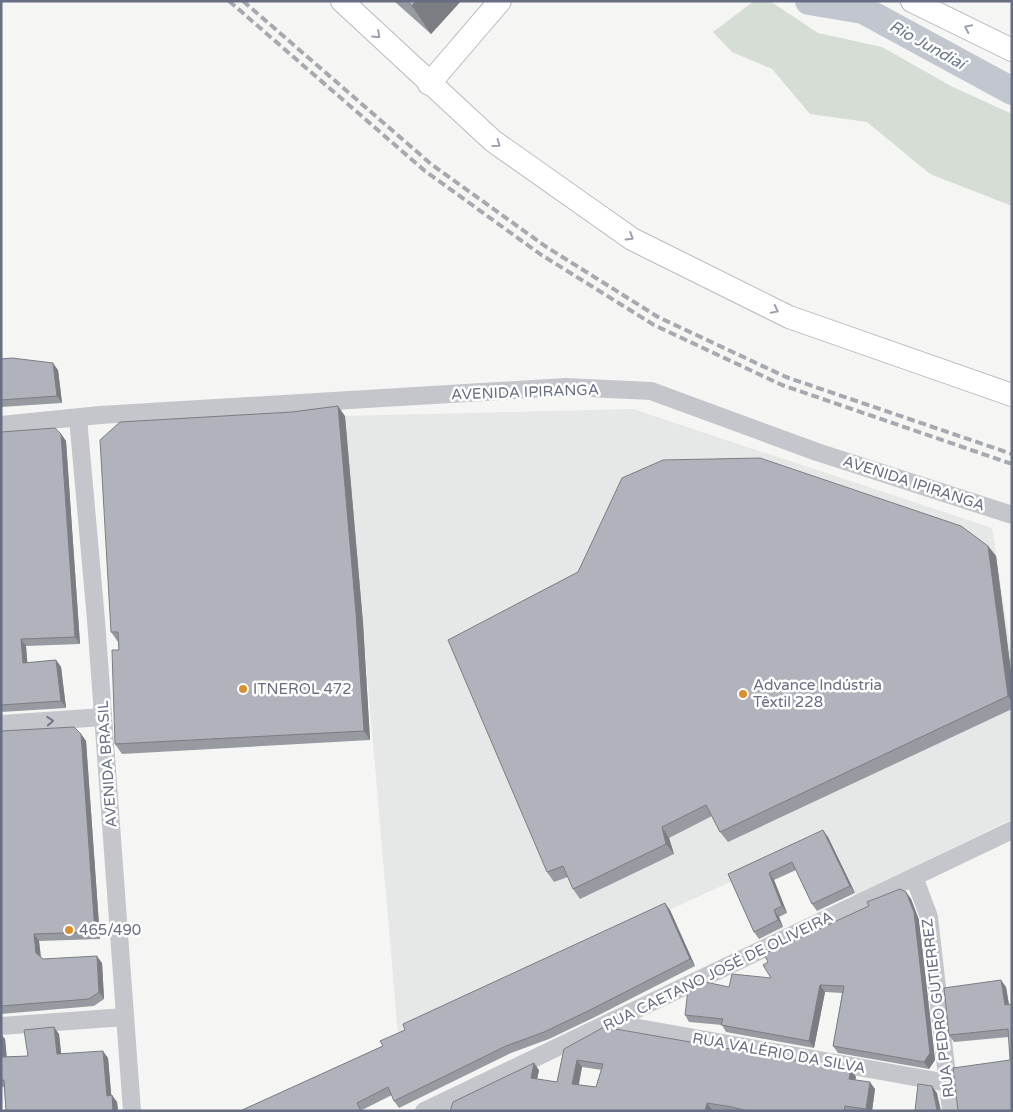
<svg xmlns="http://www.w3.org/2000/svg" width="1013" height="1112" viewBox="0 0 1013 1112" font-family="'Varela Round',sans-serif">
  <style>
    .built { fill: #e6e7e7 }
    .green { fill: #d5ddd5 }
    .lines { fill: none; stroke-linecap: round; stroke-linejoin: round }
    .river { stroke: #c2c7cf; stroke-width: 28 }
    .major-casing { stroke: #b8b9be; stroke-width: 24 }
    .minor { stroke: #c5c6cb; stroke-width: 18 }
    .major { stroke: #fff; stroke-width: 22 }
    .rail { stroke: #a7a9b1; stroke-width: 4; stroke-dasharray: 8 4; stroke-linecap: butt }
    .wall { fill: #979aa1; fill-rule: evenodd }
    .shaded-wall { fill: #7b7d83 }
    .building { fill: #b0b3bb; stroke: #7b7d83; fill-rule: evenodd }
    .oneway { stroke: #9ca0ae }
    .oneway2 { stroke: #70768a }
    .poi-dot { fill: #db902f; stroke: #fff; stroke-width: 2 }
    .labels { text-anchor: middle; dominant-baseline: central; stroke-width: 5; stroke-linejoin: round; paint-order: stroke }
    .street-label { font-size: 15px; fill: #676d83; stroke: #fff }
    .poi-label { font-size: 15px; fill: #676d83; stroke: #fff; text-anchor: start }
    .water-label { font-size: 16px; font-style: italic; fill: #687486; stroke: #fff }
  </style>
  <rect width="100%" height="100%" fill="#f5f6f3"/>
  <path class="built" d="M633 409 992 528 1012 658V819L856 895 828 837 398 1035 345 416Z"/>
  <path class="green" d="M754 1H770L818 33 882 47 951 86 1012 114V206L930 174 867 122 810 114 772 69 732 52 713 32Z"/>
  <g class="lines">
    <path class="river" d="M809 1 863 10 1012 91"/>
    <g class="major-casing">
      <g id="major">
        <path d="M342 1 493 141 632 239 789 317 1012 395"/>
        <path d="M912 1 1012 50"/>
        <path d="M429 84 500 1"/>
      </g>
    </g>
    <g class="minor">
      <path d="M78 418 96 620 132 1111"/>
      <path d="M1 425 100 415 566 387 651 391 817 452 1012 515"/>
      <path d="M1 724 103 717"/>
      <path d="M914 877 929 917 951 1111"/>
      <path d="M610 1023 948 1083"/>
      <path d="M1 1026 125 1017"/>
      <path d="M424 1111 1012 830"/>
    </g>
    <use href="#major" class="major"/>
    <g class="rail">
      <path d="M229 1 425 171 540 254 654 325 782 385 1012 464"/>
      <path d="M243 1 431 164 545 246 658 317 786 377 1012 454"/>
    </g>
  </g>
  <g class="wall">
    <path d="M394 1H461L431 34Z"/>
    <path d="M1 359 58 370 62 403 1 407Z"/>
    <path d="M345 416 363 623 370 740 122 754 115 744 119 650 118 642 111 632Z"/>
    <path d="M1 432 61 434 66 441 80 644 26 646 27 663 56 660 61 667 66 708 1 712Z"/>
    <path d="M988 546 996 556 1012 679V709L728 842 720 832 712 816 669 838 674 854 580 899 573 889 568 877 554 882 547 872Z"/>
    <path d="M1 731 81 734 86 741 100 939 39 941 41 957 43 959 102 963 104 999 94 1006 1 1014Z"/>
    <path d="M828 837 855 893 817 911 812 904 796 870 774 880 787 913 779 917 783 927 759 939 754 932 728 874Z"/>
    <path d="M906 892 911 899 919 920 935 1060 929 1069 838 1053 833 1046 842 993 825 992 814 1048 726 1032 722 1025 689 1022 685 1015 771 978Z"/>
    <path d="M670 910 695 966 593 1018 549 1039 511 1053 399 1108 394 1101 392 1095 362 1110V1111H240L383 1046Z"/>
    <path d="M1006 987 1009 1004 1010 1060 1009 1037 954 1042 949 1035Z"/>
    <path d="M1 1034 5 1039 7 1057 28 1056 59 1034 61 1054 108 1058 111 1095 117 1102 118 1111H6L4 1087H1Z"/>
    <path d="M564 1049 851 1070 856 1077 855 1080 875 1089 872 1111H450L539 1070 537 1079 557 1082ZM582 1067 602 1070 596 1087 579 1085Z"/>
  </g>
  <g class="shaded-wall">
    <path d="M416 1H461L431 34 412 6Z"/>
    <path d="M53 363 58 370 62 403 57 396Z"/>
    <path d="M338 406 345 416 363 623 370 740 364 731Z"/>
    <path d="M61 434 66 441 80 644 75 637Z"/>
    <path d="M988 546 996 556 1012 679V702L1008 696Z"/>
    <path d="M21 639 26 646 28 670 23 663Z"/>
    <path d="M56 660 61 667 66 708 61 701Z"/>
    <path d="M81 734 86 741 100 939 95 932Z"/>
    <path d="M662 827 669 838 674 854 666 844Z"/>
    <path d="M823 830 828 837 855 893 850 886Z"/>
    <path d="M769 873 774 880 787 913 782 906Z"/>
    <path d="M906 892 911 899 919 920 935 1060 929 1069 924 1062Z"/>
    <path d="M665 903 670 910 695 966 690 959Z"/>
    <path d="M774 910 779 917 783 927 778 920Z"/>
    <path d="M34 934 39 941 41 960 36 953Z"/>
    <path d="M97 956 102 963 104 999 99 992Z"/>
    <path d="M1001 980 1006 987 1010 1012 1005 1005Z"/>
    <path d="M820 985 825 992 814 1048 809 1041Z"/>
    <path d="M54 1027 59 1034 62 1061 57 1054Z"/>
    <path d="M1 1034 5 1039 7 1064 2 1057Z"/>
    <path d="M103 1051 108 1058 112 1103 107 1096Z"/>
    <path d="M577 1060 582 1067 577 1091 572 1084Z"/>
    <path d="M534 1063 539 1070 536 1085 531 1078Z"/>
    <path d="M851 1070 856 1077 854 1086 849 1079Z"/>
    <path d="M870 1082 875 1089 872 1111H868L866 1109Z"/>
    <path d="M932 1086 937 1093 941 1111H938L937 1110Z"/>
    <path d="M112 1095 117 1102 118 1111H113Z"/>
    <path d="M707 1103 712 1110V1111H705Z"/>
  </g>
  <g class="building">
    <path d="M407 1H416L412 6Z"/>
    <path d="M12 358 53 363 57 396 1 400V359Z"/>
    <path d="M338 406 356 613 364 731 115 744 112 650H119L118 632H111L100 440 120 422 292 412Z"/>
    <path d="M55 428 61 434 75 637 21 639 23 663 56 660 61 701 1 705V432Z"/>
    <path d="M760 458 961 526 988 546 1008 696 720 832 706 805 662 827 666 844 573 889 563 866 547 872 448 640 578 572 622 478 663 460Z"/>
    <path d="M74 727 81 734 95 932 34 934 36 953 43 959 97 956 99 992 89 999 1 1006V731Z"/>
    <path d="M823 830 850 886 812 904 792 862 769 873 782 906 774 910 778 920 754 932 728 874Z"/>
    <path d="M900 889 906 892 914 912 930 1053 924 1062 833 1046 844 986 820 985 809 1041 721 1025 723 1019 685 1015 688 990 705 982 729 987 732 974 771 978 763 965 768 962 764 954 869 906 867 902Z"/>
    <path d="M665 903 690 959 588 1011 544 1032 506 1046 394 1101 388 1087 357 1103 361 1111H240L383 1046 380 1041 405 1030 403 1024Z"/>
    <path d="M1001 980 1005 1005 1012 1004V1111H958L953 1068 1010 1060 1008 1029 949 1035 944 988Z"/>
    <path d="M54 1027 57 1054 103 1051 107 1096 112 1095 113 1111H6L4 1080H1V1046L2 1057 28 1056 24 1030Z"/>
    <path d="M604 1027 851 1070 849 1079 870 1082 866 1109 845 1106 844 1111H747L732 1107 707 1103 705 1111H450L453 1102 534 1063 531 1078 557 1082 564 1049ZM577 1060 603 1064 596 1087 572 1084Z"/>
    <path d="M918 1084 932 1086 937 1110 938 1111H915Z"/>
  </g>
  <defs><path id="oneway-chevron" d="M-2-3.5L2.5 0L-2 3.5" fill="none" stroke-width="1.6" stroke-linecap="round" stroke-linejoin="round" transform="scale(1.25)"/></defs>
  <g class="oneway">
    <use href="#oneway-chevron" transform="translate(968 28) rotate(-154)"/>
    <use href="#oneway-chevron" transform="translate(377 35) rotate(43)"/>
    <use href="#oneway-chevron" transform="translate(497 144) rotate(36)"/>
    <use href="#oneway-chevron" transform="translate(630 237) rotate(32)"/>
    <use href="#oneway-chevron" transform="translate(775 310) rotate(26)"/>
  </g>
  <use class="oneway2" href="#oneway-chevron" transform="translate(50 721) rotate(-4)"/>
  <g class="poi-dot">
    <circle cx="243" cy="689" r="5"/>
    <circle cx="743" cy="694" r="5"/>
    <circle cx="69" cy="930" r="5"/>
  </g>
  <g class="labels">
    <g class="street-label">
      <text transform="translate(525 392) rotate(-2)">AVENIDA IPIRANGA</text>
      <text transform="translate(914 483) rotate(18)">AVENIDA IPIRANGA</text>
      <text transform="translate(107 764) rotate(-94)">AVENIDA BRASIL</text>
      <text transform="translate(718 971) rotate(-26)">RUA CAETANO JOSÉ DE OLIVEIRA</text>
      <text transform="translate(938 1008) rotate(-97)">RUA PEDRO GUTIERREZ</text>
      <text transform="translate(779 1053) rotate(10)">RUA VALÉRIO DA SILVA</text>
    </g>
    <g class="poi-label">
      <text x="753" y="685">Advance Indústria<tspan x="753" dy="17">Têxtil 228</tspan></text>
      <text x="253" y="689">ITNEROL 472</text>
      <text x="79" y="930">465/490</text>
    </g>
    <g class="water-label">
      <text transform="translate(927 45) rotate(29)">Rio Jundiaí</text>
    </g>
  </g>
  <rect width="1013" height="1112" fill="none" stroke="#676d83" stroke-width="5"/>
</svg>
